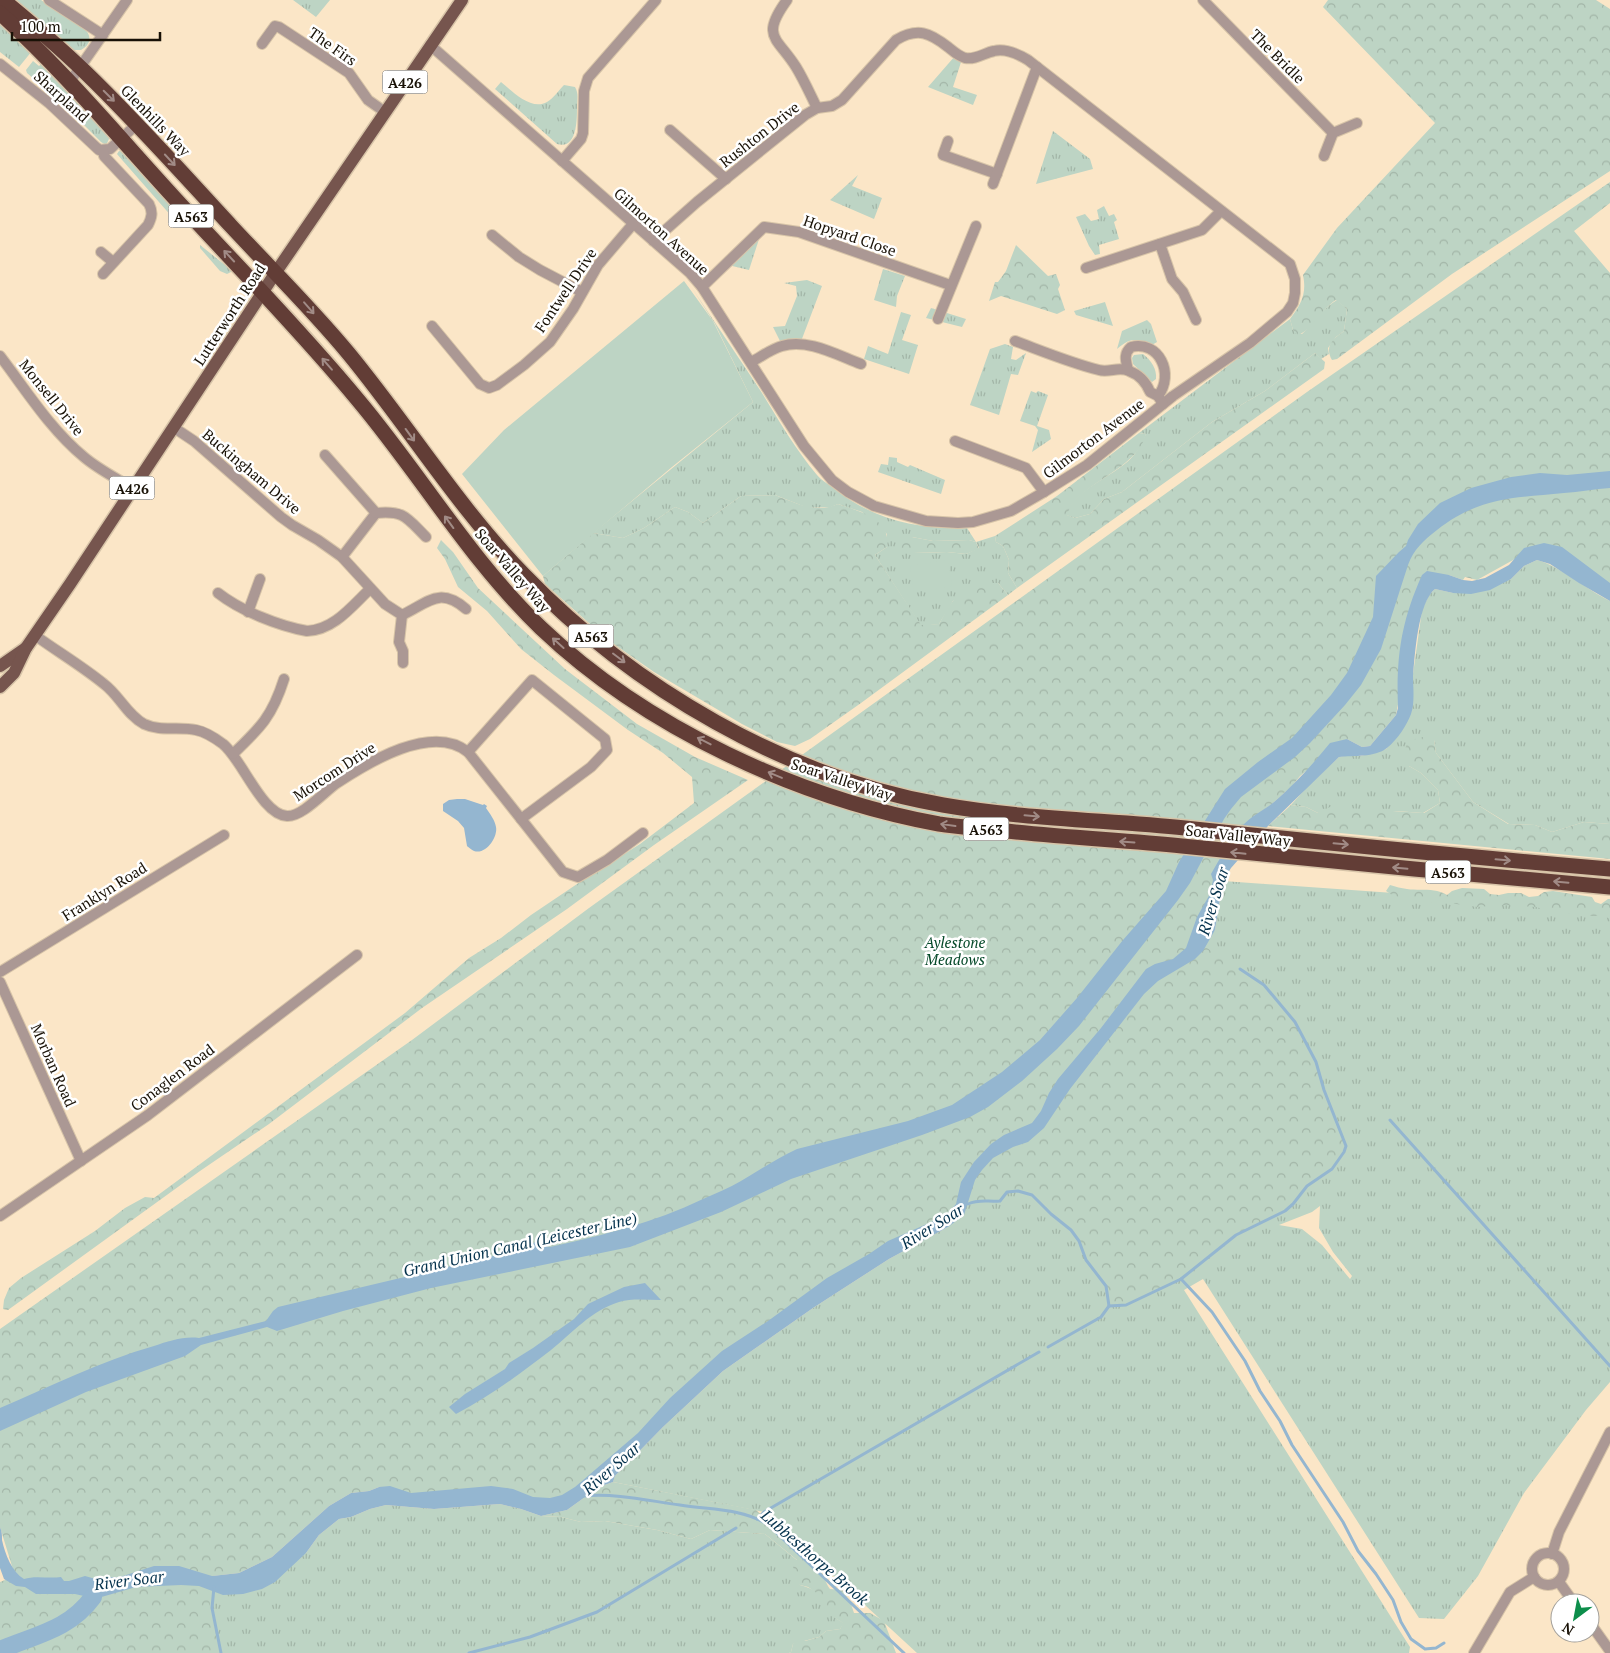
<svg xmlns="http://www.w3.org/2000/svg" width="1610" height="1653" viewBox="0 0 1610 1653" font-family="'PT Serif',serif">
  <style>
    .grass { fill: url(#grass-tufts); fill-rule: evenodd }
    .forest { fill: url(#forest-crowns) }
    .garden { fill: #bdd4c4 }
    .water { fill: #94b6d0 }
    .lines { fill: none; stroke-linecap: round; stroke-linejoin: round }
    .stream { stroke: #94b6d0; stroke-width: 3 }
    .river { stroke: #94b6d0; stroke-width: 18 }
    .minor-casing { stroke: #d7c4a8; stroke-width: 12 }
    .major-casing { stroke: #d7c4a8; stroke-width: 15 }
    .highway-casing { stroke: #d7c4a8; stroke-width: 18 }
    .minor { stroke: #ab9894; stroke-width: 10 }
    .major { stroke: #76554e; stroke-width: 12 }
    .highway { stroke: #623d36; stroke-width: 15 }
    .oneway { stroke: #a18b86 }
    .labels { text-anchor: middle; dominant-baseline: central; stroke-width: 5; stroke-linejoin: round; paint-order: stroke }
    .shield { fill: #fff; stroke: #5d5851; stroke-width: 1 }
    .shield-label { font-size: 14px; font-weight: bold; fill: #181106 }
    .street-label { font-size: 15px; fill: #181106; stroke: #fff }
    .park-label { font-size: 15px; font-style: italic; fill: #054929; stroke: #fff }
    .water-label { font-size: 16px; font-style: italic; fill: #05324d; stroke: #fff }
  </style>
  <defs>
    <pattern id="grass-tufts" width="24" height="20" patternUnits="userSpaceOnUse" patternTransform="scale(1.25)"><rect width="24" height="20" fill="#bdd4c4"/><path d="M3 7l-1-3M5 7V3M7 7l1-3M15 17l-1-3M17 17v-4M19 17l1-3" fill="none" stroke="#a2b5a7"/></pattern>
    <pattern id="forest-crowns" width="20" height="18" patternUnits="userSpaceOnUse" patternTransform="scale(1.25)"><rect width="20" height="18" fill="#bdd4c4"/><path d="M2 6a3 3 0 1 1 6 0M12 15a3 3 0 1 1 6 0" fill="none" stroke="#a2b5a7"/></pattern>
  </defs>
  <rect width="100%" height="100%" fill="#fbe6c7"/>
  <g class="grass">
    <path d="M10 0H41L86 30C92 38 90 45 81 50H72Z"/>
    <path d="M293 0H330L316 17Z"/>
    <path d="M0 19 32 51 19 67 0 52Z"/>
    <path d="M33 61 39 66 42 63 108 133 109 139 106 145 101 142 69 110 27 73 26 70Z"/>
    <path d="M501 82C512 91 531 111 547 102 553 99 559 90 564 85L575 87C579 94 577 100 577 107 577 120 577 150 557 144L495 89Z"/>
    <path d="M1053 131 1090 159 1093 169 1036 184Z"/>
    <path d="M119 151 124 152 161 193 178 218 177 219 175 217 173 218 123 161 117 154Z"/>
    <path d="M858 175 852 186 882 198 874 219 830 200Z"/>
    <path d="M1104 206 1109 216 1114 214 1117 220 1114 222 1119 239 1099 245 1100 254 1095 255 1089 246 1076 217 1085 214 1091 221 1099 219 1097 210Z"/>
    <path d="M761 233 749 270 728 265Z"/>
    <path d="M200 245 230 269 231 272 227 274 220 271 200 248Z"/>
    <path d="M883 269 905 276 897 296 896 307 874 300Z"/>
    <path d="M807 280 822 286 800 344 782 345 773 327 785 326 797 296 796 286 784 283Z"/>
    <path d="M692 288C715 323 739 358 762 393 779 421 796 450 817 475 821 480 827 483 832 487 871 519 918 530 967 528L976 542 995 536 996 542 1003 546 1009 560 1008 573 1017 588 1008 595 998 583 953 601 939 624 921 626 875 555 887 547V534L862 512 838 504 831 507 808 508 775 495 741 496 703 523 688 512 675 507 644 528 623 538 593 533 753 402 715 324ZM912 537 933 541 969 540 976 542 979 548 966 554 947 552 914 553Z"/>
    <path d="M1337 300 1347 309 1344 331 1336 337 1328 348 1329 354 1321 359 1315 353 1265 391 1212 422 1122 492 1104 499 1090 514 1075 518 1066 515C1074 488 1117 476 1134 455 1139 449 1142 441 1146 434L1139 433 1290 319 1293 330 1302 334C1314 323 1322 309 1337 300Z"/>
    <path d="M1105 302 1113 326 1076 315 1074 311Z"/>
    <path d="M931 308 966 319 962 327 926 318Z"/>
    <path d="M901 312 911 315 902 340 918 345 909 374 864 359 868 346 888 354Z"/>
    <path d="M1147 320 1151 324 1157 342 1152 345C1134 340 1132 336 1117 349L1122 331Z"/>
    <path d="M1005 344 1013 347 1011 359 1016 360 1026 353 1018 375 1011 374 999 415 970 405 990 349Z"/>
    <path d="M1143 354C1151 360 1157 369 1156 379L1152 382 1133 364 1132 358 1134 355Z"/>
    <path d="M1031 391 1036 393 1038 391 1048 395 1037 426 1049 430 1051 439 1032 452 1038 430 1035 426 1020 421Z"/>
    <path d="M889 457 897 458V462L908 467 910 465 945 480 941 494 878 472 881 464 888 465Z"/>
    <path d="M1537 560C1560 566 1587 590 1610 601V824L1584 822 1552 832 1535 825 1509 824 1473 802 1436 753 1434 740 1409 766 1421 773 1438 790 1440 803 1423 813 1396 811 1318 813 1306 807 1291 805 1308 786 1339 757 1351 755 1361 756 1386 749 1400 733 1413 690V674L1422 610 1429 595 1435 589 1453 593 1511 579 1524 566Z"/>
    <path d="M1223 881 1493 900 1610 911V1382L1586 1410 1524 1493 1478 1576 1444 1619 1419 1618 1203 1279 1184 1290 1410 1647 1409 1653H917L764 1512 613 1482 615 1476 663 1427 723 1371 813 1308 889 1259 948 1227 973 1189 1215 930ZM1320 1206 1319 1228 1333 1252 1352 1276 1350 1279 1322 1245 1302 1229 1279 1225 1312 1212Z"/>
    <path d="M500 1504 521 1509 541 1516 561 1517 581 1522 605 1521 657 1530 691 1539 710 1530 765 1534 798 1561 797 1574 800 1585C807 1587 816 1590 822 1596 832 1608 826 1614 844 1623L840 1629 826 1631 819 1637 793 1644 791 1652 789 1653H85L199 1586 306 1553 319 1535 339 1519 351 1517 370 1509 386 1505 434 1509Z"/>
  </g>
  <g class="forest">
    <path d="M1328 0H1596L1610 9V171L1452 274 1337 359 1332 360C1324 346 1333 339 1344 331L1347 309 1336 300C1321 309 1314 330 1297 335L1293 330 1290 319C1301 304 1307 294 1303 275L1337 228 1435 123 1323 7Z"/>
    <path d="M955 56 962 59 953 87 977 95 973 105 928 87Z"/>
    <path d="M1610 182V203L1574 231 1610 273V588L1564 552 1524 554 1477 580 1465 577 1463 580 1449 575 1420 586 1396 715 1370 746 1362 747 1347 739 1300 776 1292 786 1273 803 1242 826H1238L1218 878 1204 946 1264 985 1295 1022 1316 1062 1324 1090 1346 1146 1344 1152 1332 1169 1307 1186 1293 1204 1285 1211 1236 1235 1181 1279 1126 1305 1109 1306 1106 1286 1086 1260 1079 1241 1071 1230 1051 1214 1032 1195 1017 1191 1007 1192 1000 1201C987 1202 979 1199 968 1204L741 1345 572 1501 420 1497 379 1487 369 1491 351 1493 329 1506 272 1557 239 1573 212 1576C205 1603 214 1627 221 1653H0V1582L15 1576 0 1527V1329L412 1040 589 908 1307 392Z"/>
    <path d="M1016 245 1048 276 1056 274 1060 285 1058 289 1065 310 1057 314 1001 296 989 301 995 282H998L1006 271Z"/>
    <path d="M1315 353 1325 362 1324 369 1017 588 1008 573 1009 560 1003 546 996 542 995 536 1057 496 1139 433 1146 434C1137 471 1075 484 1067 515L1075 518 1090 514 1104 499 1122 492 1212 422 1265 391Z"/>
    <path d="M775 495C796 503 816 514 838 504 859 511 892 519 887 547L875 555 921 625 939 624C943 617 948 606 954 600 964 592 985 582 998 583L1008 595 861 703 810 739 795 746 777 742 742 724 654 672 608 640 545 584 543 576 593 533 623 538 644 528 675 507 688 512 703 523 741 496Z"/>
    <path d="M912 537 933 541 969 540 976 542 979 549 966 554 947 552 914 553 900 548 903 540Z"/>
    <path d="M441 540 453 552 478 588 565 669 637 724 695 757 748 780 654 845 567 909 422 1008 269 1124 200 1171 8 1310 3 1309 4 1300 9 1288 21 1278 95 1231 125 1208 145 1197 154 1198 405 1013 469 958 501 938 531 915 580 882 640 844 694 803 692 777 663 753 628 730 554 675 521 649 487 611 458 587 445 559 437 548Z"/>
    <path d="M1427 736 1434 740 1436 753 1473 802 1508 824 1535 825 1552 832 1584 822 1610 824V859L1268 826 1291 805 1306 807 1318 813 1330 807 1424 813 1440 803 1438 790 1421 773 1409 766 1404 753 1407 743 1415 739Z"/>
    <path d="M1390 885C1396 887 1401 888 1407 889 1421 891 1434 887 1447 895L1452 891 1462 888 1484 889 1490 894 1499 895 1508 893H1521L1529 897 1538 896 1544 892 1553 891 1592 897 1595 902 1601 904 1608 899H1610V919L1605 916H1589L1554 912 1536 907 1500 905 1478 907 1449 903 1417 902 1398 899 1386 891Z"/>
    <path d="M613 1482 756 1510 813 1565C825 1572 823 1579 830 1589L842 1590 850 1601 854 1613H870L884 1621 896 1653H789L791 1652 793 1644 798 1640 805 1641 819 1637 826 1631 840 1629 843 1623 832 1616 821 1596 808 1587 800 1585 795 1580 797 1574 794 1570 792 1563 797 1560 765 1534 710 1530 691 1539 657 1530 605 1521 581 1522 561 1517 541 1516 567 1510 599 1487Z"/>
  </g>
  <g class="garden">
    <path d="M684 281 713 321 753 402 672 467 543 576 462 474 504 430Z"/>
    <path d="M948 560 952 586 914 592 910 566Z"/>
  </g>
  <g class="water">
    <path d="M1610 471V488C1595 489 1579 492 1564 493 1513 498 1479 497 1437 530 1423 541 1414 549 1408 565L1381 649 1361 685 1345 705 1310 743 1295 757 1241 797 1231 809 1224 819 1190 883 1178 900 1079 1026 1057 1049 1022 1081 988 1107 970 1117 922 1135 791 1179 721 1212 630 1247 431 1288 343 1311 277 1331 267 1327 201 1345 185 1356 86 1392 0 1431V1408C51 1386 101 1361 154 1346 169 1341 184 1336 199 1338L266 1321 273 1311 278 1307 523 1249 529 1247 536 1241 545 1246 550 1247C604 1235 653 1223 703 1199 716 1193 729 1188 741 1181 760 1170 777 1158 797 1149L908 1121 952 1105 1002 1072 1040 1040 1077 998 1123 940 1166 891 1179 862 1225 789 1258 762 1292 738 1331 695 1347 673 1373 617 1376 576 1399 552 1406 546 1408 540 1418 524 1440 503 1471 488 1511 477 1540 473 1567 475Z"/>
    <path d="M1544 543 1562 547 1610 583V601L1579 583 1550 564 1537 560 1524 566 1511 579 1490 590 1471 594 1453 593 1435 589C1418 603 1415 653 1413 676 1413 687 1415 702 1411 714 1407 725 1397 740 1387 748 1374 758 1354 755 1339 757L1268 826 1231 868 1223 881 1215 930 1203 951 1195 959 1158 981 1144 994 1070 1089 1044 1128 1028 1142 1013 1147 993 1158 982 1170 975 1180 964 1215 948 1227 889 1259 813 1308 723 1371 663 1427 615 1476 613 1482 599 1487 567 1510 541 1516 521 1509 500 1504 434 1509 386 1505 370 1509 351 1517 339 1519 319 1535 306 1553 275 1582 262 1589 243 1594 223 1595 199 1586 181 1585 136 1587 98 1598 92 1605 78 1615V1609L84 1596 75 1594H36L25 1587 16 1586 4 1579 0 1568V1527C2 1532 2 1535 2 1540 5 1554 12 1572 24 1579 36 1575 48 1579 61 1577L64 1581H69L85 1576 92 1578 120 1577 154 1566H179L212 1576 239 1573 272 1557 329 1506 351 1493 369 1491 379 1487 390 1486 411 1493 491 1486 513 1489 533 1497 550 1498 562 1495 575 1487 638 1433 670 1398 722 1351 768 1321 827 1278 869 1254 888 1241 945 1216 956 1204 961 1182 974 1162 991 1144 1004 1135 1032 1123 1041 1111 1049 1093 1058 1079 1101 1028 1146 969 1155 964 1173 959 1186 948 1197 917 1210 894 1213 880 1211 874C1219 861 1232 835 1243 825 1252 816 1264 810 1274 802 1295 784 1313 764 1330 743L1347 739 1362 747 1370 746 1396 715 1398 708C1396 657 1401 622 1422 575L1427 571 1449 575 1463 580 1472 581 1485 578 1509 565 1524 548Z"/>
    <path d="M457 799H465L483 805 484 804 487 806 486 808C490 814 495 820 496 827 498 837 486 855 474 851 472 850 468 847 467 846L464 828 458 821 443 811V804L449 800Z"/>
    <path d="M645 1283 661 1300C647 1300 632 1298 619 1302 592 1310 572 1333 551 1350 520 1374 490 1396 456 1414L449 1407 465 1394 505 1369 509 1363 533 1348 574 1319 588 1304 624 1287Z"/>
  </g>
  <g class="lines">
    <g class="stream">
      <path d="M1390 1120 1610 1366"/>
      <path d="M968 1204C979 1199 987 1202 1000 1201L1007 1192 1018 1191 1032 1195 1051 1214 1071 1230 1079 1241 1086 1260 1106 1286 1109 1306 1126 1305 1181 1279 1212 1312 1245 1361 1260 1391 1280 1421 1292 1445 1343 1522 1358 1551 1376 1574 1393 1600 1401 1622 1411 1639 1425 1649 1436 1648 1444 1643"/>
      <path d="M1181 1279 1236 1235 1285 1211 1293 1204 1307 1186 1332 1169 1344 1152 1346 1146 1324 1090 1316 1062 1295 1022 1264 985 1240 969"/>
      <path d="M1048 1347 1101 1317 1109 1306"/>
      <path d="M584 1496C617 1493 649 1501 680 1505 710 1510 740 1508 767 1524L904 1653"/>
      <path d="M757 1519 764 1512 1039 1352"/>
      <path d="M214 1587 212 1608 221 1653"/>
      <path d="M0 1652 13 1653"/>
      <path d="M469 1653 530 1637 597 1612 736 1528"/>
    </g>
    <path class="river" d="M0 1650C35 1635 69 1630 93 1597"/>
    <g class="minor-casing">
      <g id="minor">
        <path d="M49 0 103 35"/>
        <path d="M787 0C760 37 777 37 796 67 804 80 810 94 817 108"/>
        <path d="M1203 0 1333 133"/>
        <path d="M262 44 275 26 279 27 349 73 368 100 385 112"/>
        <path d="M430 45 690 273 702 287 804 446 832 480 848 492 874 506 926 521 958 523 973 522 1011 511 1044 492 1087 465 1173 396 1250 343 1287 312 1293 303 1295 293V279L1290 264 1028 60C1018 54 1006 48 994 51 984 53 976 60 965 58 958 56 953 51 948 47 930 33 918 27 896 40L842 100 832 106 817 108 805 115 697 202 653 241"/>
        <path d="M0 64 49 103 99 150 110 149 137 124"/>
        <path d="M69 83 127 0"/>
        <path d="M670 130 726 179"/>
        <path d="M948 141 943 155 997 174"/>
        <path d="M1324 156 1333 133 1357 123"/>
        <path d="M562 161 581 139 583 133 584 91 588 78 656 0"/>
        <path d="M993 184 1037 67"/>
        <path d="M492 235 519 257 540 270 582 292"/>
        <path d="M1160 244 1172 279 1183 292 1196 320"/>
        <path d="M101 252 113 262"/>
        <path d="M1086 268 1202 230 1221 211"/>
        <path d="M103 274 148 225C152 217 153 212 149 204L104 156 103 151"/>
        <path d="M702 287 764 227 799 232 950 285"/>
        <path d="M938 319 976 226"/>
        <path d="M432 326 480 384 489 388 497 385 524 365 550 342 573 309 598 265 633 224"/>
        <path d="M1015 341C1042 351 1071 363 1099 370 1109 373 1119 366 1129 371 1140 375 1146 382 1150 392L1158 396 1163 404"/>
        <path d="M0 356C26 390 50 429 84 457 98 469 116 478 132 488"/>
        <path d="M751 362C761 357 771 349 782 346 807 338 837 355 861 364"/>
        <path d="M1128 370C1126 361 1123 354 1131 347 1159 340 1175 374 1158 396"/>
        <path d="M173 427 194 441 281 517 292 525 318 540 342 557 385 604 402 615 399 642 403 651V663"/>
        <path d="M955 441 1026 468 1044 492"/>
        <path d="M325 455 376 513 342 557"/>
        <path d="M376 513C404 510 407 518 426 537"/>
        <path d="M218 593C241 611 279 626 307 631 334 630 352 606 370 589"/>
        <path d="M248 612 260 579"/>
        <path d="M402 615C428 603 439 586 466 609"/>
        <path d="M36 636C58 652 82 666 104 684 119 695 127 715 144 724 161 732 178 726 196 730 206 732 215 738 223 744 242 759 262 815 287 816 302 817 324 792 337 783 369 762 432 723 468 752L563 872 578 877 607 860 643 833"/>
        <path d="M468 752 532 680 605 739 607 750 591 767 521 819"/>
        <path d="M233 754C260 728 272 717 284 679"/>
        <path d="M0 972 224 835"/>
        <path d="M0 982 81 1161"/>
        <path d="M0 1216 148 1115 357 955"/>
        <circle cx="1548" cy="1569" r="16"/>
        <path d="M1552 1554 1559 1532 1610 1432"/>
        <path d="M1559 1582 1574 1603"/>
        <path d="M1590 1623 1610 1651"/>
        <path d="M1474 1653 1510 1592 1534 1577"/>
      </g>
    </g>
    <g class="major-casing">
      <g id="major">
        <path d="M0 666 26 648"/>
        <path d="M0 687 14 673 26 648 70 584 276 272 462 0"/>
      </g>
    </g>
    <g class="highway-casing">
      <g id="highway">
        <path d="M3 0C31 23 58 46 84 71 135 120 182 173 231 226 270 268 312 309 349 354 409 427 458 507 524 575 633 688 787 778 943 805 1023 819 1104 820 1185 828 1326 843 1468 857 1610 869"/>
        <path d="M0 13C65 72 121 140 181 205 240 269 302 332 358 400 421 475 470 560 541 628 646 728 798 798 939 824 958 827 978 828 997 830 1059 837 1121 840 1182 846 1325 861 1467 874 1610 887"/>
      </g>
    </g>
    <use href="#minor" class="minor"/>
    <use href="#major" class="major"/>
    <use href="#highway" class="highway"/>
  </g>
  <defs><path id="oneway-shaft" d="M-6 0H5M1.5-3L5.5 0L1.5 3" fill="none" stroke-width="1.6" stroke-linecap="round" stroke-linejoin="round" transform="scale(1.25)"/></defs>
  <g class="oneway">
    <use href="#oneway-shaft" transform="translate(109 96) rotate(45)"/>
    <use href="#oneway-shaft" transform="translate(170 160) rotate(47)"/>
    <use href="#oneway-shaft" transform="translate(229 256) rotate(-133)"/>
    <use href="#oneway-shaft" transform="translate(309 308) rotate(49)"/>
    <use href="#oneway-shaft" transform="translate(327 364) rotate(-131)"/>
    <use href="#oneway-shaft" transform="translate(410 435) rotate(54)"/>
    <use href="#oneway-shaft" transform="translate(449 522) rotate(-126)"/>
    <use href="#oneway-shaft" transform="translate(558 643) rotate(-138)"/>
    <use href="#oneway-shaft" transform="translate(619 658) rotate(37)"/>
    <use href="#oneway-shaft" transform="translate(704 741) rotate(-153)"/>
    <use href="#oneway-shaft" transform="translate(775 775) rotate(-157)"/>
    <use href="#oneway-shaft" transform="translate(1032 816) rotate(5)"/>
    <use href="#oneway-shaft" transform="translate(948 825) rotate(-172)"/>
    <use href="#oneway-shaft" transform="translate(1127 842) rotate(-176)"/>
    <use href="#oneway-shaft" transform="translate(1341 844) rotate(5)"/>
    <use href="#oneway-shaft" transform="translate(1238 853) rotate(-174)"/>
    <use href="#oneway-shaft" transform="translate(1503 860) rotate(5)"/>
    <use href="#oneway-shaft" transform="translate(1400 868) rotate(-175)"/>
    <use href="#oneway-shaft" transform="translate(1561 882) rotate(-175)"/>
  </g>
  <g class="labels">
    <g class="shield">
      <rect x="382.5" y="70.5" width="45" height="23" rx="4"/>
      <rect x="168.5" y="204.5" width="45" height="23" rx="4"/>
      <rect x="109.5" y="476.5" width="45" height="23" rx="4"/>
      <rect x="568.5" y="624.5" width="45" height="23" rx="4"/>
      <rect x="963.5" y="817.5" width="45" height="23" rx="4"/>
      <rect x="1425.5" y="860.5" width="45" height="23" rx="4"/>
    </g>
    <g class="shield-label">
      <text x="405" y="82">A426</text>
      <text x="191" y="216">A563</text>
      <text x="132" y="488">A426</text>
      <text x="591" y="636">A563</text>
      <text x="986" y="829">A563</text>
      <text x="1448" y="872">A563</text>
    </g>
    <g class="street-label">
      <text transform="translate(333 46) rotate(35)">The Firs</text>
      <text transform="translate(1278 56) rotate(45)">The Bridle</text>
      <text transform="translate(62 96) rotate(42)">Sharpland</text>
      <text transform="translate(156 120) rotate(46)">Glenhills Way</text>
      <text transform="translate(759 134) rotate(-38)">Rushton Drive</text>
      <text transform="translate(662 231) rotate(42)">Gilmorton Avenue</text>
      <text transform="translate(850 235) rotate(19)">Hopyard Close</text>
      <text transform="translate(565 290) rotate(-56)">Fontwell Drive</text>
      <text transform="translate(229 314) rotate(-57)">Lutterworth Road</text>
      <text transform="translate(52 397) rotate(51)">Monsell Drive</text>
      <text transform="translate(1093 438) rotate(-37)">Gilmorton Avenue</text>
      <text transform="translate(252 471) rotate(40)">Buckingham Drive</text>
      <text transform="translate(513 570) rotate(49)">Soar Valley Way</text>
      <text transform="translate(334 771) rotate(-33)">Morcom Drive</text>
      <text transform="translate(842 779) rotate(18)">Soar Valley Way</text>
      <text transform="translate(1238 835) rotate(6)">Soar Valley Way</text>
      <text transform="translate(104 891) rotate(-32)">Franklyn Road</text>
      <text transform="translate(54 1065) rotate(66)">Morban Road</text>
      <text transform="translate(172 1077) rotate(-37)">Conaglen Road</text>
    </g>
    <g class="park-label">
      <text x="955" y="942">Aylestone<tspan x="955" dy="17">Meadows</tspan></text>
    </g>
    <g class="water-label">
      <text transform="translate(1213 901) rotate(-73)">River Soar</text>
      <text transform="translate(932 1226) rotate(-32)">River Soar</text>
      <text transform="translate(520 1244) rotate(-13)">Grand Union Canal (Leicester Line)</text>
      <text transform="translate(611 1468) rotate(-41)">River Soar</text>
      <text transform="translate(815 1557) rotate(41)">Lubbesthorpe Brook</text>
      <text transform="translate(129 1580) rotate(-7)">River Soar</text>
    </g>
  </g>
  <g transform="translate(1575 1618) rotate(212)"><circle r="24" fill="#ffffff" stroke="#a3a09b"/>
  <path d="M0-4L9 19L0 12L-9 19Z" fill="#0d8e4b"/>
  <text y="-8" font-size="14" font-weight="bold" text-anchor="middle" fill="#181106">N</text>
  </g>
  <path d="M12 32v8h148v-8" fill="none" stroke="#181106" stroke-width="2.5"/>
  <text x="20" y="32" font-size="15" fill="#181106" stroke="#ffffff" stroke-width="4" paint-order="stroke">100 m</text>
</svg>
